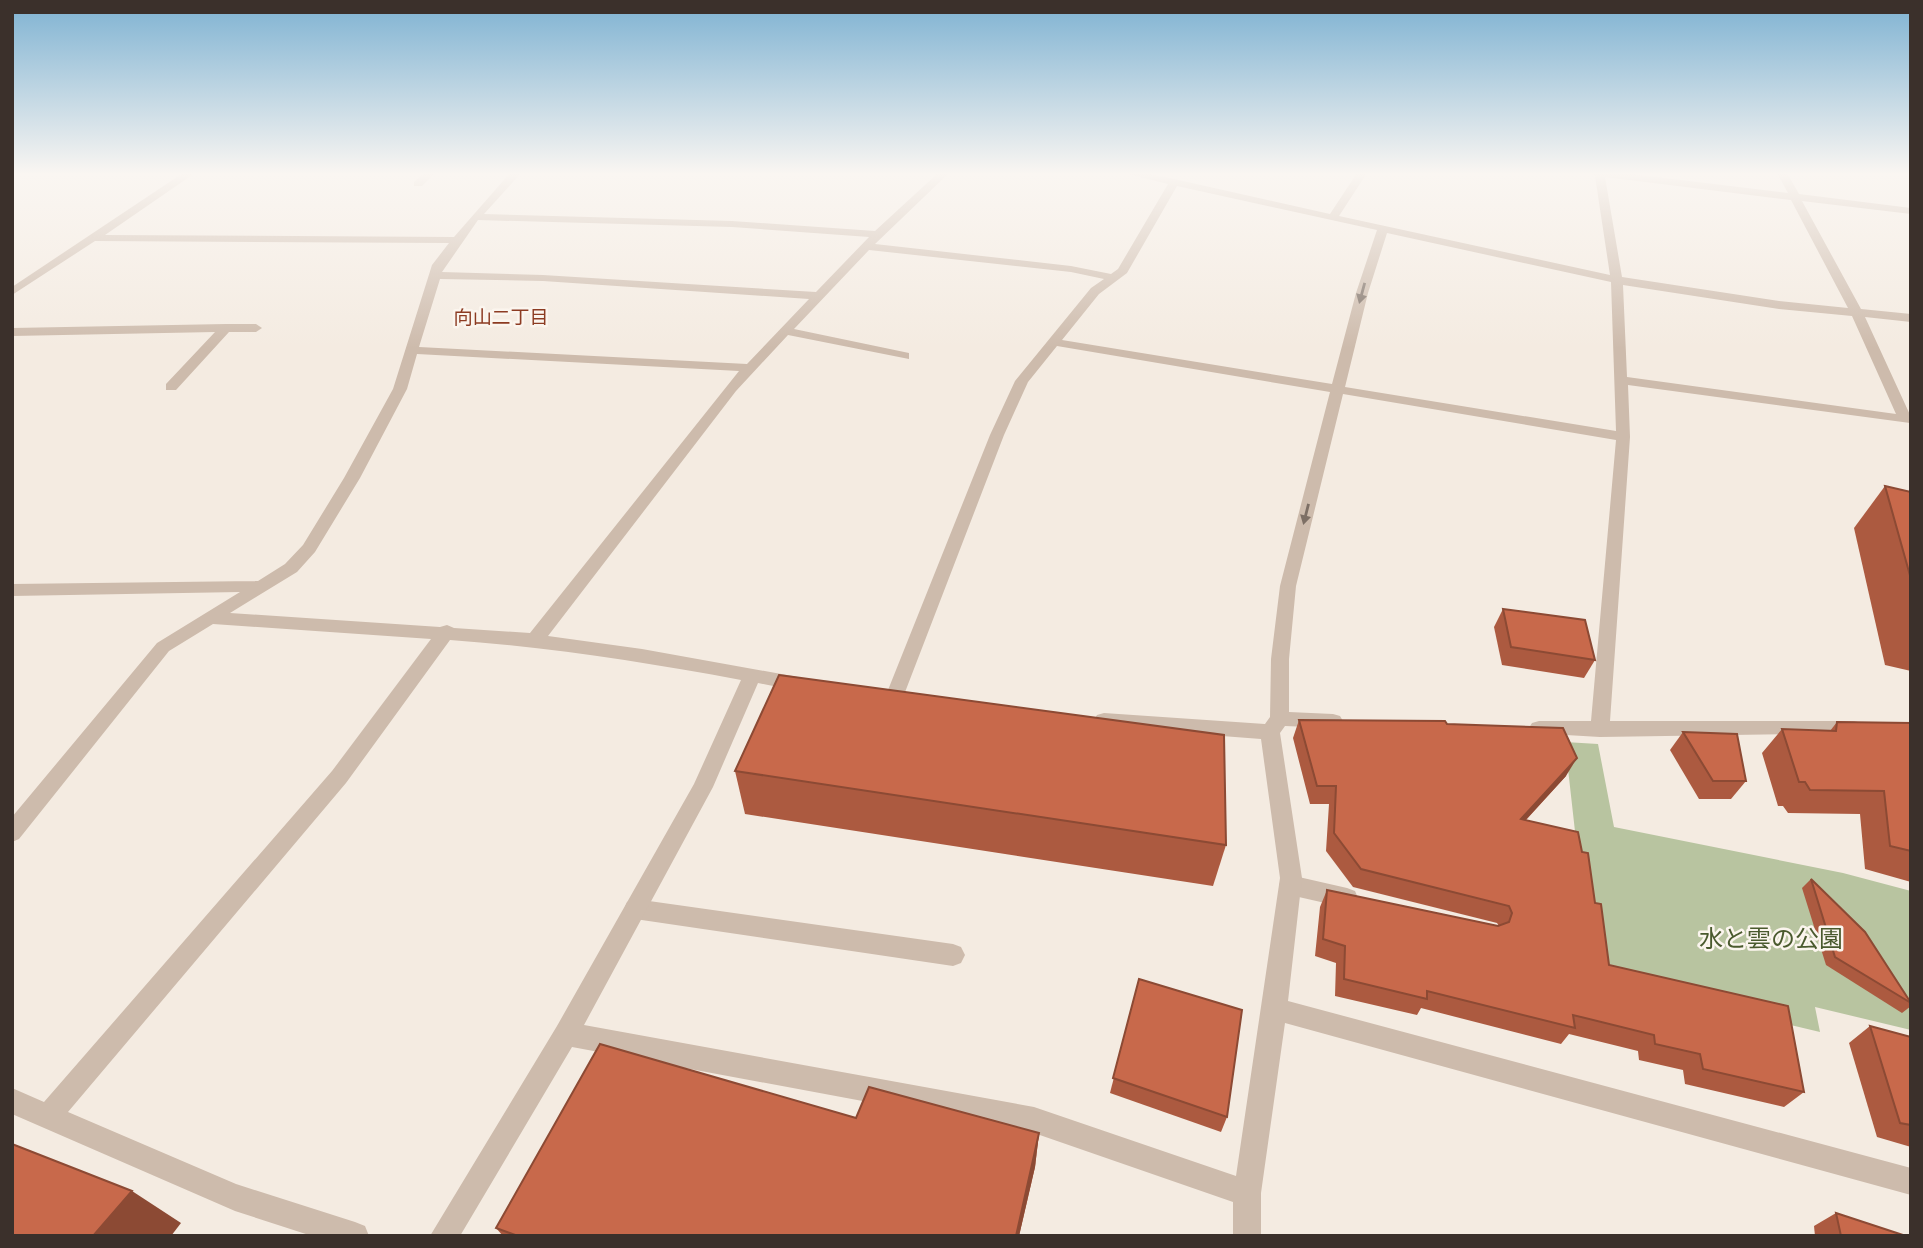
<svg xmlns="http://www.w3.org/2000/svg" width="1923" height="1248" viewBox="0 0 1923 1248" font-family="'Roboto Condensed','Noto Sans JP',sans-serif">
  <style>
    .green { fill: #b8c4a0 }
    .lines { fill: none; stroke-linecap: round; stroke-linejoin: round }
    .lane { fill: #cdbbac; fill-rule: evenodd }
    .street { fill: #cdbbac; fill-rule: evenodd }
    .wall { fill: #ac5a40 }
    .shaded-wall { fill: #8c4a34 }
    .building { fill: #c8694b; stroke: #8c4a34; stroke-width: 2 }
    .oneway { fill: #7d6f65 }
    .labels { text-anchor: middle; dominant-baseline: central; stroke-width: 5; stroke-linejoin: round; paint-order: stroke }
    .far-neighbourhood-label { font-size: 19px; fill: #8c3b22; stroke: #fbf5ee }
    .near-park-label { font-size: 24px; fill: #4a5a2e; stroke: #fbf5ee }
  </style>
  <rect width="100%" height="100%" fill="#f4ebe1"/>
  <path class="green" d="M1565 742 1598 744 1614 827 1843 873 1911 891V1030L1815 1007 1820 1032 1604 981 1579 867Z"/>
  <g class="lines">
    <g class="lane">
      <path d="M424 173H435L422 186H414V182Z"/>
      <path d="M226 324H256L262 328 256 332H229L176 390H166V384L215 332 12 336V328Z"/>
      <path d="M1290 875 1347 888 1355 891 1358 898 1355 905 1347 908 1290 895 1282 892 1279 885 1282 878Z"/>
      <path d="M635 899 953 944 961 947 965 955 961 963 953 966 635 919 627 916 624 909 627 902Z"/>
    </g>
    <path class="street" d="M183 173H195L105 235 454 237 510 173H521L484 214 732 221 875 231 938 173H949L875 244 1071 266 1111 274 1118 269 1168 184 1124 173H1145L1174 179 1330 214 1357 173H1367L1339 216 1610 275 1595 176 1589 173H1623L1788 193 1777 173H1787L1799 194 1911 208V214L1802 201 1861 309 1911 314V322L1865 317 1911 417 1910 423 1628 385 1630 437 1610 721H1854L1861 723 1864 728 1861 733 1600 737 1532 733 1529 728 1532 723 1539 721H1591L1616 440 1343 394 1296 586 1289 659V712L1333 714 1340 716 1343 721 1340 726 1333 728 1285 726 1280 733 1302 878 1288 1001 1911 1168V1195L1285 1023 1261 1193V1236H1233V1202L1034 1133 572 1047 460 1236H430L557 1026 694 784 741 680C644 662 548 647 450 640L346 783 68 1112 236 1184 355 1222 365 1226 369 1236H312L235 1211 12 1114V1088L44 1102 332 771 431 639 213 624 169 651 19 839 12 842V817L157 643 240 592 12 596V584L258 581 285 564 303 545 344 478 393 389 432 265 449 243 95 241 12 295V287ZM1605 177 1791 200 1848 308 1779 301 1622 277ZM1177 186 1377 230 1356 293 1332 384 1062 340 1099 294 1127 273ZM478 220 732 227 869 237 816 292 543 275 442 272ZM1387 233 1611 282 1616 431 1345 387 1368 293ZM869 250 1071 272 1104 279 1091 288 1015 381 990 435 884 700 886 705H900L902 700 1004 435 1028 382 1057 346 1330 392 1280 586 1271 659 1270 717 1265 724 1104 713 1097 715 1094 720 1097 725 1104 727 1261 739 1280 878 1236 1176 1034 1107 584 1025 713 787 758 683 798 691 805 689 807 684 805 679 798 677 642 649 548 636 736 391 788 335 909 359V353L794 329ZM440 279 543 281 809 299 747 364 419 347ZM1623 285 1779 309 1852 316 1896 414 1627 377ZM417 354 739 371 530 633 454 628 447 625 440 627 230 613 297 572 315 552 360 478 407 389Z"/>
  </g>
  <g class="wall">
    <path d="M1885 486 1911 492V671L1885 665 1854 528Z"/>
    <path d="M1503 609 1595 660 1584 678 1502 665 1494 627Z"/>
    <path d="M1299 720 1447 724 1566 776 1526 820 1582 852 1595 903 1609 965 1804 1092 1784 1107 1685 1084 1683 1070 1639 1060 1638 1051 1569 1034 1561 1044 1421 1008 1417 1015 1335 996 1336 963 1315 956 1320 907 1327 890 1499 926 1497 923 1353 887 1326 851 1329 804H1310L1293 738Z"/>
    <path d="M1837 722 1911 723V882L1865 869 1860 814 1788 813 1783 806H1778L1762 753 1782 729 1830 731Z"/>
    <path d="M1683 732 1746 781 1731 799H1699L1670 750Z"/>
    <path d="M735 771 1226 845 1213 886 745 814Z"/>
    <path d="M1811 879 1911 1002V1006L1902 1013 1826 965 1802 888Z"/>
    <path d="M1139 979 1227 1117 1221 1132 1110 1093Z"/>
    <path d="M1870 1026 1911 1037V1147L1877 1137 1849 1043Z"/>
    <path d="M856 1118 1039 1133 1035 1167 1019 1236H503L496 1228Z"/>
    <path d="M1836 1213 1906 1236H1815L1814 1226Z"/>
  </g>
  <g class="shaded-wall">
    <path d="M1577 758 1566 776 1510 837 1521 819Z"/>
    <path d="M1039 1133 1035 1167 1019 1236H1016Z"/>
    <path d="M132 1191 181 1223 171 1236H93Z"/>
  </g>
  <g class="building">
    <path d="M1885 486 1911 492V579Z"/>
    <path d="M1503 609 1585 620 1595 660 1511 647Z"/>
    <path d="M779 675 1224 735 1226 845 735 771Z"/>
    <path d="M1299 720 1445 721 1447 724 1563 728 1577 758 1521 819 1578 832 1582 852 1588 853 1595 903 1601 904 1609 965 1788 1006 1804 1092 1703 1069 1700 1054 1655 1044 1654 1035 1573 1015 1575 1028 1427 991V999L1344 979 1345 946 1323 939 1327 890 1498 926 1509 922 1512 913 1509 906 1361 869 1334 833 1336 786H1317Z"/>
    <path d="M1837 722 1911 723V851L1890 846 1884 791 1810 790 1805 782H1799L1782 729 1836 731Z"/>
    <path d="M1683 732 1737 734 1746 781H1713Z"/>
    <path d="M1811 879 1865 932 1911 1003 1835 957Z"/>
    <path d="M1139 979 1242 1010 1227 1117 1113 1078Z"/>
    <path d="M1870 1026 1911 1037V1125L1900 1123Z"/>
    <path d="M600 1044 856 1118 869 1087 1039 1133 1016 1236H518L496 1228Z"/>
    <path d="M12 1144 132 1191 93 1236H12Z"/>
    <path d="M1836 1213 1906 1236H1841Z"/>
  </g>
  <defs><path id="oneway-solid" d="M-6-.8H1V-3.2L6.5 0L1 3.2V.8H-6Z" transform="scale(1.75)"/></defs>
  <g class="oneway">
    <use href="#oneway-solid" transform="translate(1362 293) rotate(105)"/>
    <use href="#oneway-solid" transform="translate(1306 514) rotate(104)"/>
  </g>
  <linearGradient id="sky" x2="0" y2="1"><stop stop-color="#7eb2d2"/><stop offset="0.5" stop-color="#faf6f2"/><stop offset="1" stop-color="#faf6f2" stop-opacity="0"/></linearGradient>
  <rect width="1923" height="348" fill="url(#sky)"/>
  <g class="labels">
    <g class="far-neighbourhood-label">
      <text x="501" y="317">向山二丁目</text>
    </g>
    <g class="near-park-label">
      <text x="1771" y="939">水と雲の公園</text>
    </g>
  </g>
  <rect width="1923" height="1248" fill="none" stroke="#3b302b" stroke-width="28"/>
</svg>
